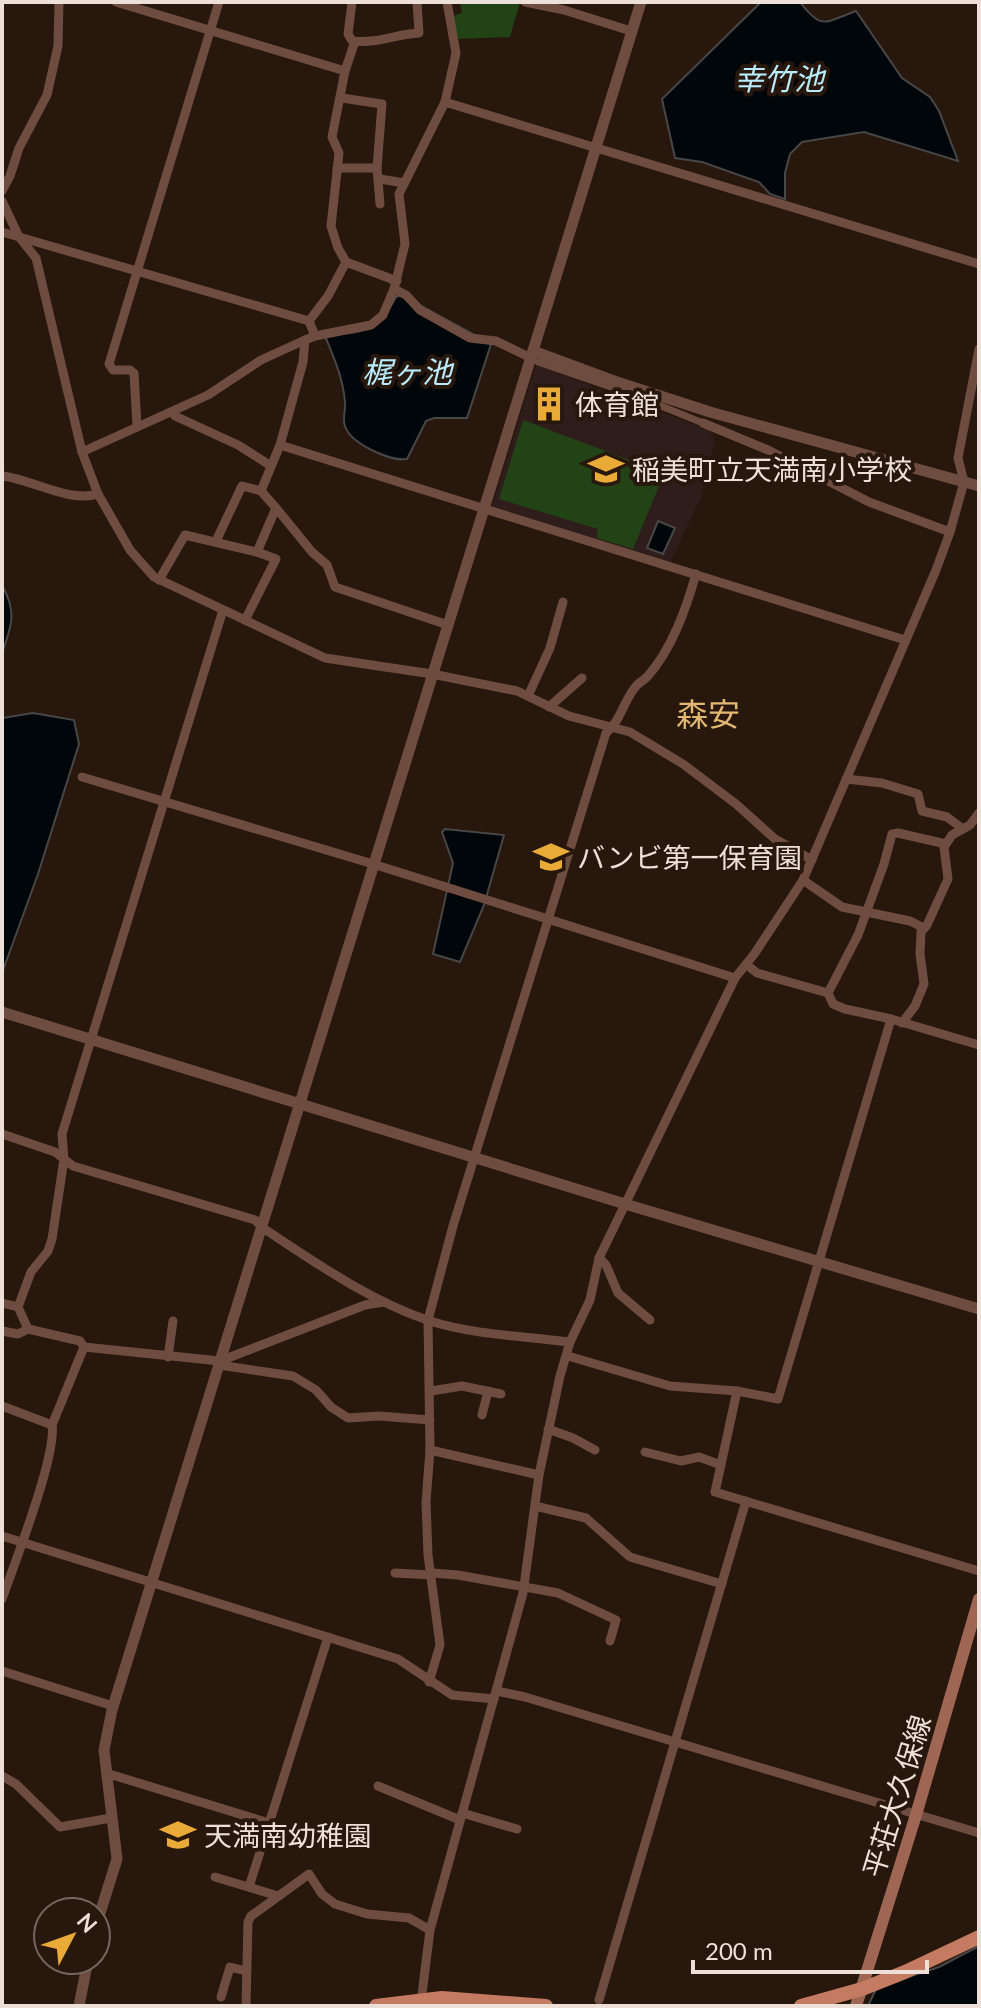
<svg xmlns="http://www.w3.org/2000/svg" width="981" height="2008" viewBox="0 0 981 2008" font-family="Lato,'Noto Sans JP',sans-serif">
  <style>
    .education { fill: #2f1d1b }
    .green { fill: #214316 }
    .water { fill: #000609; stroke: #474747; stroke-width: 2 }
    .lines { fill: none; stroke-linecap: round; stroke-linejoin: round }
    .pedestrian { stroke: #6f4c40; stroke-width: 7 }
    .minor { stroke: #6f4c40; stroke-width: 9 }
    .tertiary { stroke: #6f4c40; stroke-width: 11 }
    .secondary { stroke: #9f6653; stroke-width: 12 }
    .primary { stroke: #c47b62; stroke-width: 14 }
    .labels { text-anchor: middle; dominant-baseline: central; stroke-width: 8; stroke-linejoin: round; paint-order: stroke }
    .poi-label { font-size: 28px; fill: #ece0d9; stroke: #27170c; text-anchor: start }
    .street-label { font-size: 28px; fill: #ece0d9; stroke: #27170c }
    .water-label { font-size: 30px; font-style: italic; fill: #b8ecfd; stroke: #27170c }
    .quarter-label { font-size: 32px; fill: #e2b772; stroke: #27170c }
  </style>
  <rect width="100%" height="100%" fill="#27170c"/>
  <path class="education" d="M536 365 709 430 715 442 701 497 670 563 492 506Z"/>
  <g class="green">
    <path d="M460 2H520L510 37 455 39 450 17 462 13Z"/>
    <path d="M523 420 659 471 662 479 633 549 597 538 598 529 499 499Z"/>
  </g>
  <g class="water">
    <path d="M761 2H800C822 31 825 22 856 11L902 78 930 97 939 111 958 161 864 132 802 142 790 154 785 173V199L770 194 759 182 702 162 675 158 662 99Z"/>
    <path d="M401 295 491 344 467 418H434L426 421 407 459C390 462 350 443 345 426 342 419 346 409 345 402 343 378 334 358 325 336 366 330 375 336 396 297Z"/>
    <path d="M658 521 675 528 663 554 647 548Z"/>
    <path d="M2 585C17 612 12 625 2 653Z"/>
    <path d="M33 713 74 720 79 744 38 874 2 973V718Z"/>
    <path d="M445 829 504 835 484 905 460 962 433 954 453 863 442 832Z"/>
    <path d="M979 1946V2006H868L877 1987 939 1967Z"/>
  </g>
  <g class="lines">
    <path class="pedestrian" d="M538 362 634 395 703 423"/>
    <g class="minor">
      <path d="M116 2 345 71 332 137 339 153 331 226 338 248 346 262 328 296 309 321"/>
      <path d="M525 2 564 10 631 31"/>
      <path d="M353 41C377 44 396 34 419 33L417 2"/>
      <path d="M345 71 354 44 348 34 352 2"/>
      <path d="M342 98 382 104 377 168 380 204"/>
      <path d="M445 102 979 264"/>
      <path d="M337 168H377"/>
      <path d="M380 179 404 183"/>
      <path d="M2 191 10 176 19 148 47 95 58 46 59 2"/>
      <path d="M2 201 19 237 36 258 82 452 98 494 130 550 154 577 325 658 432 674 517 691 569 716 630 732 683 764 736 804 775 839 812 860"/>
      <path d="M2 232 309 321 315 336"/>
      <path d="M346 262 397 281"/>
      <path d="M394 289 406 295 420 310 470 338 496 341 531 358"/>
      <path d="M173 412 175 416 238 445 271 466"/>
      <path d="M703 423 768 450 869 502 950 532"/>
      <path d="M137 426 134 373 130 370H113L109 364 219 2"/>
      <path d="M280 445 905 640"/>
      <path d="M82 452 208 395 261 360 305 340 315 336 371 325 383 315 394 289 405 244 399 194 445 102 456 53 447 2"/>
      <path d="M2 476C32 479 68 503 98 494"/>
      <path d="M276 508 312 552 327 565 335 587 448 625"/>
      <path d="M216 541 242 486 261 491"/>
      <path d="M159 580 185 535 257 552"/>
      <path d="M245 620 276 559 257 552 276 508 261 491 280 445 303 362 305 340"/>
      <path d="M528 696 550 648 563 602"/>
      <path d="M549 707 582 678"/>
      <path d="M82 777 373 864 735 978"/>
      <path d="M846 779 882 783 918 794 922 811 947 817 963 829"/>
      <path d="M803 880 842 907 910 921 924 928"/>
      <path d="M747 965 757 973 828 993 833 1004 845 1009 891 1019 979 1045"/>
      <path d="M828 993 858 935 884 864 892 834 898 833 946 844"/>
      <path d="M902 1023 915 1006 924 984 920 954 921 932 927 925 948 879 944 847 952 835 970 825 979 813"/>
      <path d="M2 1134 55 1152 73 1166 255 1220 263 1228C316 1263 370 1301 430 1321 474 1335 524 1336 570 1342"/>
      <path d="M599 1258 606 1265 618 1293 650 1320"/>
      <path d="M2 1303 18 1307 28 1329 80 1341 84 1347 220 1361 365 1305 384 1302"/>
      <path d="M18 1307 31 1272 48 1251 52 1239 64 1159 62 1134 223 610"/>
      <path d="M2 1331 18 1334 28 1329"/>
      <path d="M568 1356 670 1386 737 1391 778 1399 891 1019"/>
      <path d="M168 1357 173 1321"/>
      <path d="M219 1365 293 1376 316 1390 331 1407 348 1418 379 1416 430 1420"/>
      <path d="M431 1391 462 1386 501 1394"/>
      <path d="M737 1391 715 1492 979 1571"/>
      <path d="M2 1406 52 1425"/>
      <path d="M482 1415 488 1391"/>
      <path d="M548 1429 573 1438 595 1450"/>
      <path d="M430 1450 539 1475"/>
      <path d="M645 1452 681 1461 699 1457 721 1465"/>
      <path d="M535 1506 586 1518 630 1557 722 1584"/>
      <path d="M2 1536 398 1659 452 1695 494 1699"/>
      <path d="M395 1573 432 1575"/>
      <path d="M432 1573 458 1575 558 1593 616 1620 610 1641"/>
      <path d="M2 1599C14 1565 57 1455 52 1425L84 1347"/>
      <path d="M2 1671 113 1706"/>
      <path d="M429 1682 440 1645 428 1555 426 1502 430 1450 428 1320 453 1226 606 733C621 721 624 699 637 685 640 682 644 680 647 677 672 649 686 609 696 574"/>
      <path d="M497 1691 525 1697 979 1833"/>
      <path d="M106 1773 269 1823"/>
      <path d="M2 1776 16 1784 60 1827 111 1818"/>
      <path d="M378 1786 460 1820"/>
      <path d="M462 1813 517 1829"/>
      <path d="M215 1877 278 1896"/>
      <path d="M249 1887 328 1637"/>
      <path d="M221 1997 230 1967 246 1971"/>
      <path d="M599 2000 746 1501"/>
      <path d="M421 2002 430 1930 523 1593 539 1475 560 1376 570 1342 590 1300 599 1258 735 978 755 953 803 880 936 570 950 532 964 482 958 458 979 349"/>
      <path d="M246 2006 248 1922 251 1916 309 1874 322 1894 335 1904 367 1914 409 1918 430 1930"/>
    </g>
    <g class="tertiary">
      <path d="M533 351 614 381 710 412 979 486"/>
      <path d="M2 1012 625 1204 979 1309"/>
      <path d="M96 1926 117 1859 104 1750 112 1710 641 2"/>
      <path d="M79 2006 88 1960"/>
    </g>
    <path class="secondary" d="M856 2006 916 1815 979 1599"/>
    <g class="primary">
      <path d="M376 2006 442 1998 546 2006"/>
      <path d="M801 2006 862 1989 905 1972 979 1937"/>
    </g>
  </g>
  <defs>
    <g id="building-bare" transform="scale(2.76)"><path d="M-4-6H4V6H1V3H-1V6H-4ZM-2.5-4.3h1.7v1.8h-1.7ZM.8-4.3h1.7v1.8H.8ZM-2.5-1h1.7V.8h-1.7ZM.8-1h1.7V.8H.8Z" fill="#e9aa38" stroke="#27170c" stroke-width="2.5" paint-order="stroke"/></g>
    <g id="school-bare" transform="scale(2.76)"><path d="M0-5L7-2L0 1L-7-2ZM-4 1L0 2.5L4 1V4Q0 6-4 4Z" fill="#e9aa38" stroke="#27170c" stroke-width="2.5" paint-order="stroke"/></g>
  </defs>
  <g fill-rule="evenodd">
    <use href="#building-bare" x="549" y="404"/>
    <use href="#school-bare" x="606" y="469"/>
    <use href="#school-bare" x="551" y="857"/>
    <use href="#school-bare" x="178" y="1835"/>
  </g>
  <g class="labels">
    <g class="poi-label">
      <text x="575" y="404">体育館</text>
      <text x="632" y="469">稲美町立天満南小学校</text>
      <text x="577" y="857">バンビ第一保育園</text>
      <text x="204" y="1835">天満南幼稚園</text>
    </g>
    <g class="street-label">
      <text transform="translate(896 1796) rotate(-73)">平荘大久保線</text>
    </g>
    <g class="water-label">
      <text x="779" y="78">幸竹池</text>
      <text x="407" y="371">梶ヶ池</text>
    </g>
    <g class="quarter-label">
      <text x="708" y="713">森安</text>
    </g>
  </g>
  <rect width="981" height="2008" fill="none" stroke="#ece0d9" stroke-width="8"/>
  <g transform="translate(72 1936) rotate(49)"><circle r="38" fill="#27170c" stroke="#76675e" stroke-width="2"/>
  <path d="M0-6L14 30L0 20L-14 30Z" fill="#e9aa38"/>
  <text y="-12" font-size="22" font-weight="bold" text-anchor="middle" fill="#ece0d9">N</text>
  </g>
  <path d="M693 1960v12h234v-12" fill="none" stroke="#ece0d9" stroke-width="4"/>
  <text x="705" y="1960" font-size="24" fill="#ece0d9" stroke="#27170c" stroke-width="6" paint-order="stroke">200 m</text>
</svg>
